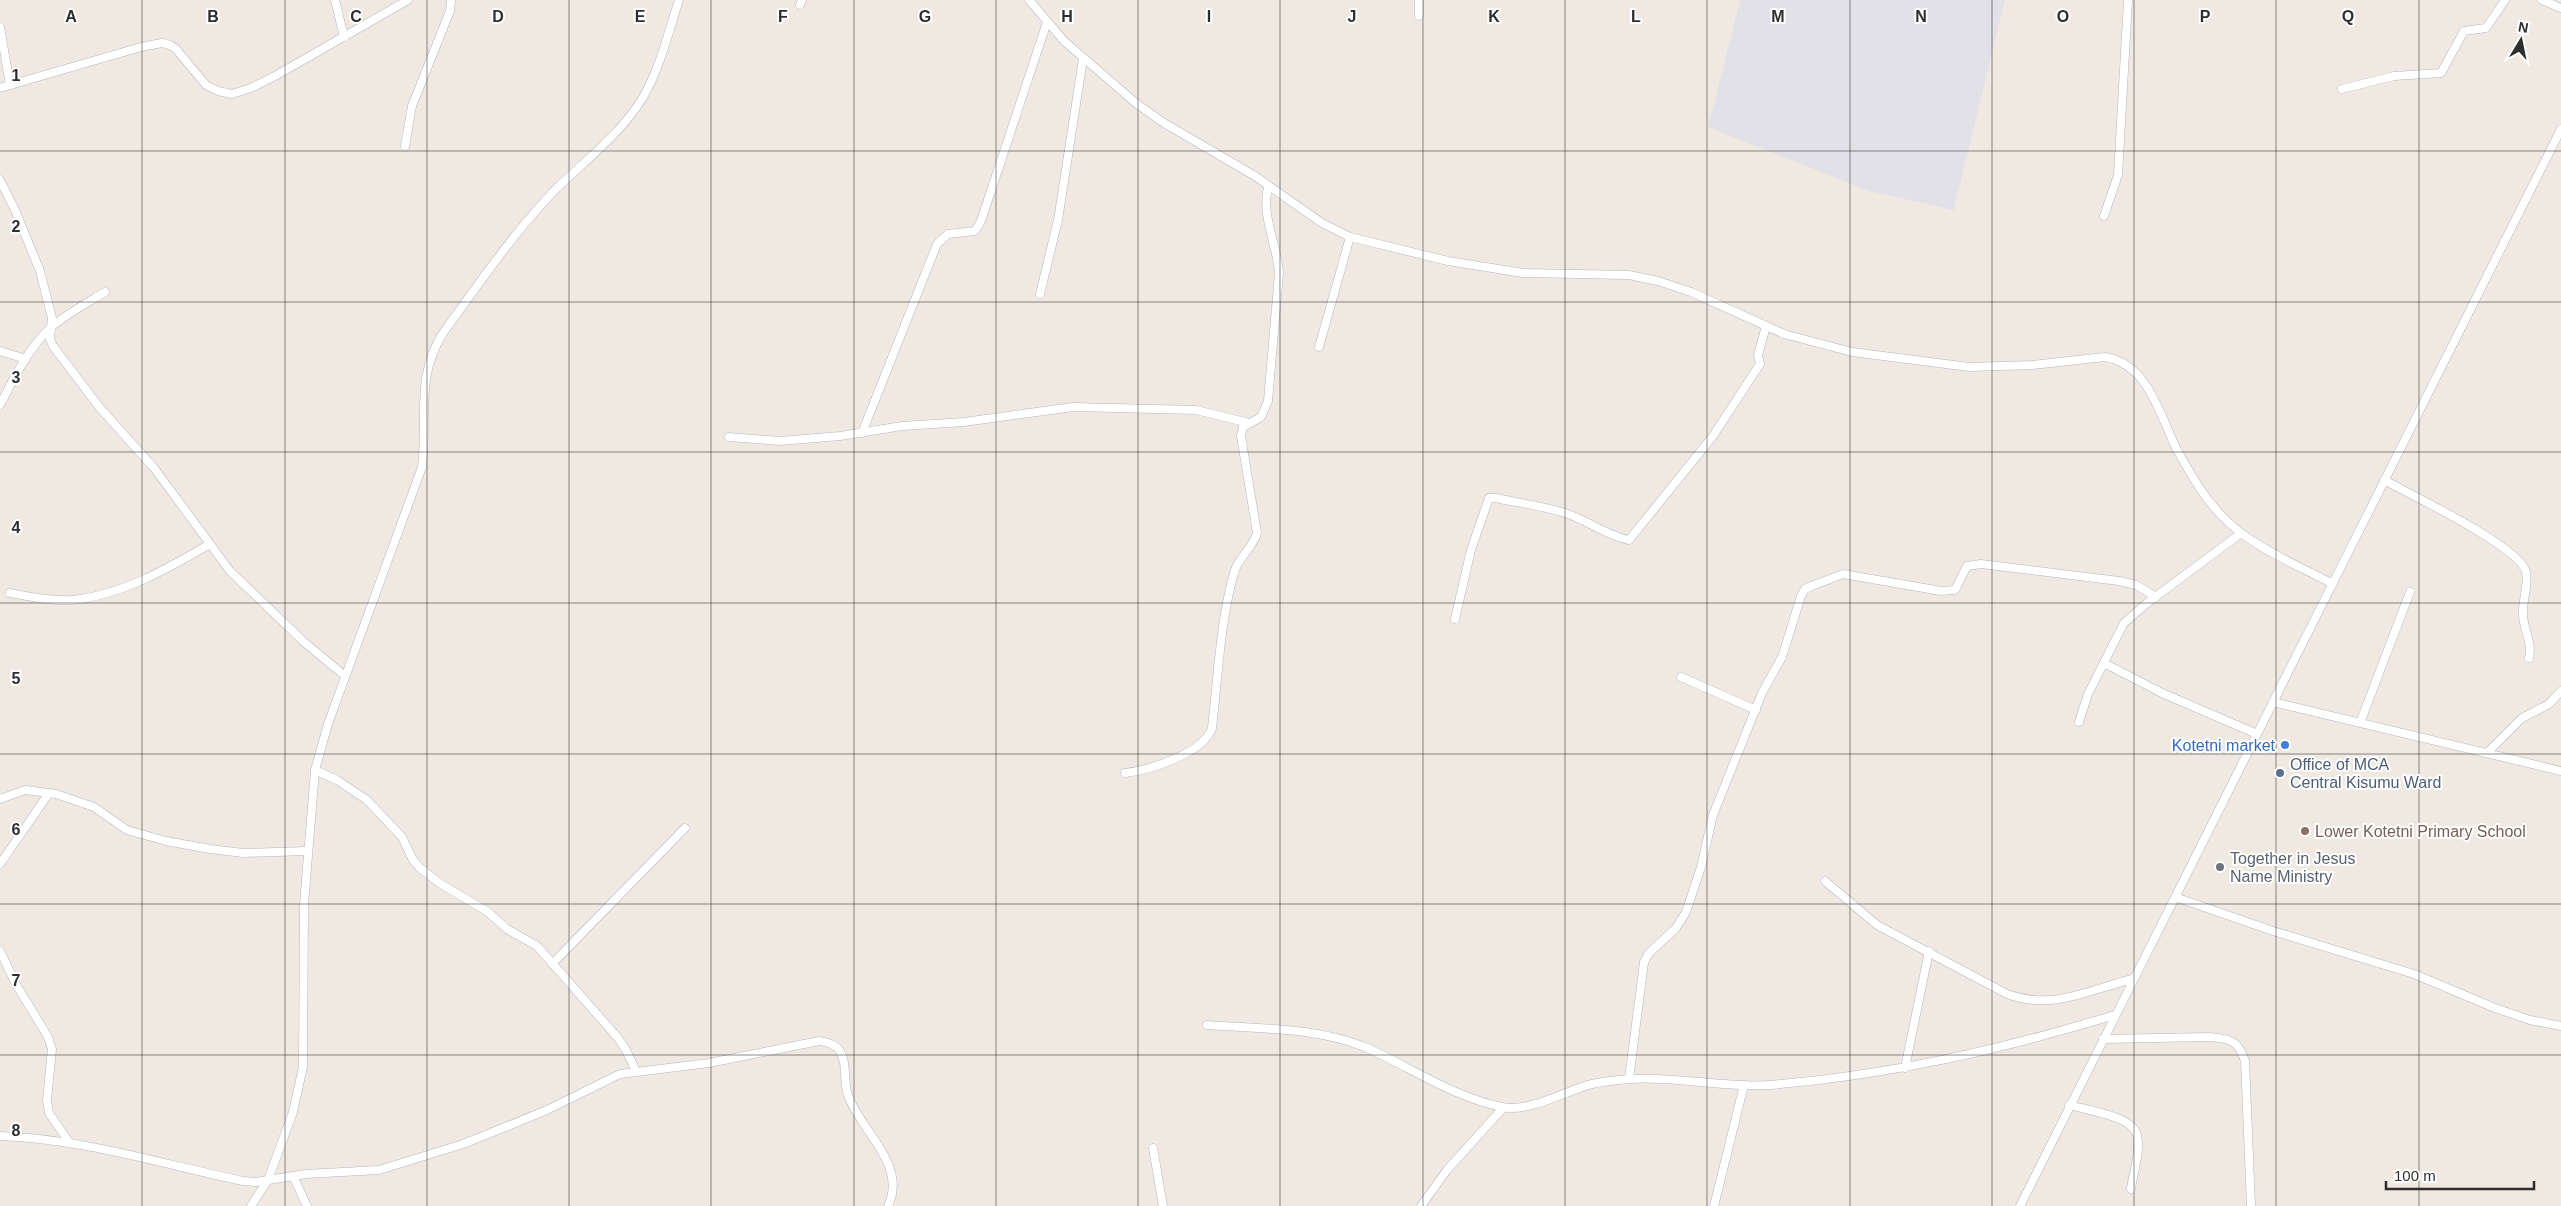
<svg xmlns="http://www.w3.org/2000/svg" width="2561" height="1206" viewBox="0 0 2561 1206" font-family="Arial,sans-serif">
  <style>
    .industrial { fill: #e3e1e8 }
    .lines { fill: none; stroke-linecap: round; stroke-linejoin: round }
    .street-casing { stroke: #b4b7c1; stroke-width: 9 }
    .street { stroke: #fff; stroke-width: 8 }
    .grid { fill: none; stroke: #2e2e2e; stroke-width: 1; stroke-opacity: 0.55 }
    .shop-dot { fill: #3f7fe0; stroke: #fff; stroke-width: 2 }
    .service-dot { fill: #5c6f8a; stroke: #fff; stroke-width: 2 }
    .education-dot { fill: #8d6e63; stroke: #fff; stroke-width: 2 }
    .worship-dot { fill: #6b7280; stroke: #fff; stroke-width: 2 }
    .labels { text-anchor: middle; dominant-baseline: central; stroke-width: 4; stroke-linejoin: round; paint-order: stroke }
    .shop-label { font-size: 16px; fill: #366cbe; stroke: #fff; text-anchor: end }
    .service-label { font-size: 16px; fill: #4e5e75; stroke: #fff; text-anchor: start }
    .education-label { font-size: 16px; fill: #785e54; stroke: #fff; text-anchor: start }
    .worship-label { font-size: 16px; fill: #5b616d; stroke: #fff; text-anchor: start }
    .grid-label { font-size: 16px; text-anchor: middle; font-weight: bold; fill: #2e2e2e; stroke: #fff; stroke-width: 4; stroke-linejoin: round; paint-order: stroke }
  </style>
  <rect width="100%" height="100%" fill="#efe9e1"/>
  <path class="industrial" d="M1740 0H2005L1954 210 1869 191 1708 127Z"/>
  <g class="lines">
    <g class="street-casing">
      <g id="street">
        <path d="M335 0 344 37"/>
        <path d="M1029 0 1064 41 1137 104 1164 123 1255 176 1322 223 1350 237 1448 261 1523 273 1629 275 1658 281 1691 292 1784 334 1852 352 1969 367 2032 365 2105 357C2148 364 2159 413 2176 448 2184 462 2192 477 2201 490 2234 541 2282 557 2333 584"/>
        <path d="M2542 0 2561 8"/>
        <path d="M800 5 802 0"/>
        <path d="M1419 16V0"/>
        <path d="M0 27 10 85"/>
        <path d="M0 88 141 47 162 43 170 45 176 49 206 85 218 91 232 94 251 88 275 76 408 0"/>
        <path d="M2342 89 2394 76 2441 73 2464 31 2486 28 2505 0"/>
        <path d="M405 146 412 106 450 11 451 0"/>
        <path d="M0 180 15 210 40 271 52 318 50 339 53 346 100 408 154 468 230 571 304 642 345 676"/>
        <path d="M2104 216 2118 175 2128 0"/>
        <path d="M1040 294 1058 220 1083 59"/>
        <path d="M1319 347 1350 237"/>
        <path d="M0 351 26 359"/>
        <path d="M0 405C14 378 28 349 50 328 66 314 87 303 105 292"/>
        <path d="M862 433 937 244 948 234 975 231 981 221 1047 22"/>
        <path d="M729 437 780 441 840 436 902 426 964 422 1073 407 1196 410 1249 423"/>
        <path d="M2384 480C2409 494 2521 547 2526 572 2529 585 2522 601 2523 614 2523 630 2533 642 2529 658"/>
        <path d="M10 593C31 597 51 601 72 600 122 595 167 569 210 544"/>
        <path d="M1455 619 1471 550 1489 498H1496C1518 503 1543 506 1565 513 1587 520 1607 536 1629 540L1713 436 1760 364 1758 355 1766 326"/>
        <path d="M2104 663 2162 693 2257 734"/>
        <path d="M1681 677 1756 710"/>
        <path d="M2273 702 2561 771"/>
        <path d="M2079 722 2088 694 2124 623 2146 604 2240 534"/>
        <path d="M2360 723 2410 592"/>
        <path d="M2488 752 2522 718 2549 704 2561 691"/>
        <path d="M315 770 337 780 367 800 402 837 413 860 420 868 441 884 488 912 507 929 537 946 618 1038 626 1050 636 1071"/>
        <path d="M1125 773C1150 770 1204 753 1212 728 1218 677 1220 622 1234 573 1238 557 1253 548 1257 533L1241 436 1243 427 1261 417 1268 401 1279 273C1277 243 1261 217 1268 187"/>
        <path d="M0 799 25 790 56 794 94 807 127 830 166 841 210 849 243 853 307 851"/>
        <path d="M0 864 49 793"/>
        <path d="M1825 881 1877 925 2007 994C2053 1011 2087 990 2133 979"/>
        <path d="M2175 897 2273 931 2414 974 2495 1008 2530 1020 2561 1026"/>
        <path d="M0 951 17 986 48 1037 52 1049 47 1100 49 1113 69 1142"/>
        <path d="M552 964 685 828"/>
        <path d="M1207 1025C1259 1029 1316 1027 1365 1047 1410 1067 1453 1097 1502 1107 1529 1113 1567 1090 1592 1084 1604 1081 1618 1080 1630 1079 1677 1076 1723 1088 1770 1085 1891 1075 1999 1050 2115 1015"/>
        <path d="M2103 1039 2210 1037C2231 1039 2238 1040 2245 1061L2251 1206"/>
        <path d="M1905 1068 1929 951"/>
        <path d="M1629 1079 1644 962 1649 953 1676 928 1686 912 1701 867 1713 815 1762 693 1782 657 1801 596 1805 589 1814 585 1843 574 1941 591 1955 590 1967 566 1981 564 2119 581 2136 585 2156 597"/>
        <path d="M2069 1105C2086 1110 2133 1116 2137 1135 2141 1151 2133 1173 2131 1189"/>
        <path d="M0 1136C84 1139 162 1164 243 1181L256 1182 306 1174 379 1170 463 1144 503 1128 547 1110 620 1074 709 1063 819 1041C827 1042 835 1044 839 1050 848 1062 843 1082 848 1095 860 1131 908 1164 888 1206"/>
        <path d="M1153 1148 1163 1206"/>
        <path d="M293 1176 307 1206"/>
        <path d="M251 1206 268 1180 293 1112 303 1067 304 904 315 770 328 724 422 467C428 418 415 377 443 333 478 285 512 235 553 192 583 162 619 136 642 99 660 69 668 33 679 0"/>
        <path d="M1421 1206 1447 1170 1503 1108"/>
        <path d="M1714 1206 1744 1085"/>
        <path d="M2020 1206 2561 129"/>
      </g>
    </g>
    <use href="#street" class="street"/>
  </g>
  <path class="grid" d="M142 0V1206M285 0V1206M427 0V1206M569 0V1206M711 0V1206M854 0V1206M996 0V1206M1138 0V1206M1280 0V1206M1423 0V1206M1565 0V1206M1707 0V1206M1850 0V1206M1992 0V1206M2134 0V1206M2276 0V1206M2419 0V1206M0 151H2561M0 302H2561M0 452H2561M0 603H2561M0 754H2561M0 904H2561M0 1055H2561"/>
  <circle class="shop-dot" cx="2285" cy="745" r="5"/>
  <circle class="service-dot" cx="2280" cy="773" r="5"/>
  <circle class="education-dot" cx="2305" cy="831" r="5"/>
  <circle class="worship-dot" cx="2220" cy="867" r="5"/>
  <g class="labels">
    <g class="shop-label">
      <text x="2275" y="745">Kotetni market</text>
    </g>
    <g class="service-label">
      <text x="2290" y="764">Office of MCA<tspan x="2290" dy="18">Central Kisumu Ward</tspan></text>
    </g>
    <g class="education-label">
      <text x="2315" y="831">Lower Kotetni Primary School</text>
    </g>
    <g class="worship-label">
      <text x="2230" y="858">Together in Jesus<tspan x="2230" dy="18">Name Ministry</tspan></text>
    </g>
  </g>
  <g class="grid-label">
    <text x="71" y="22">A</text>
    <text x="213" y="22">B</text>
    <text x="356" y="22">C</text>
    <text x="498" y="22">D</text>
    <text x="640" y="22">E</text>
    <text x="783" y="22">F</text>
    <text x="925" y="22">G</text>
    <text x="1067" y="22">H</text>
    <text x="1209" y="22">I</text>
    <text x="1352" y="22">J</text>
    <text x="1494" y="22">K</text>
    <text x="1636" y="22">L</text>
    <text x="1778" y="22">M</text>
    <text x="1921" y="22">N</text>
    <text x="2063" y="22">O</text>
    <text x="2205" y="22">P</text>
    <text x="2348" y="22">Q</text>
    <text x="16" y="81">1</text>
    <text x="16" y="232">2</text>
    <text x="16" y="383">3</text>
    <text x="16" y="533">4</text>
    <text x="16" y="684">5</text>
    <text x="16" y="835">6</text>
    <text x="16" y="986">7</text>
    <text x="16" y="1136">8</text>
  </g>
  <g transform="translate(2521 40) rotate(10)" stroke="#ffffff" stroke-width="4" paint-order="stroke">
  <path d="M0-4L9 19L0 12L-9 19Z" fill="#2e2e2e"/>
  <text y="-8" font-size="14" font-weight="bold" text-anchor="middle" fill="#2e2e2e">N</text>
  </g>
  <path d="M2386 1181v8h148v-8" fill="none" stroke="#2e2e2e" stroke-width="2.5"/>
  <text x="2394" y="1181" font-size="15" fill="#2e2e2e" stroke="#ffffff" stroke-width="4" paint-order="stroke">100 m</text>
</svg>
